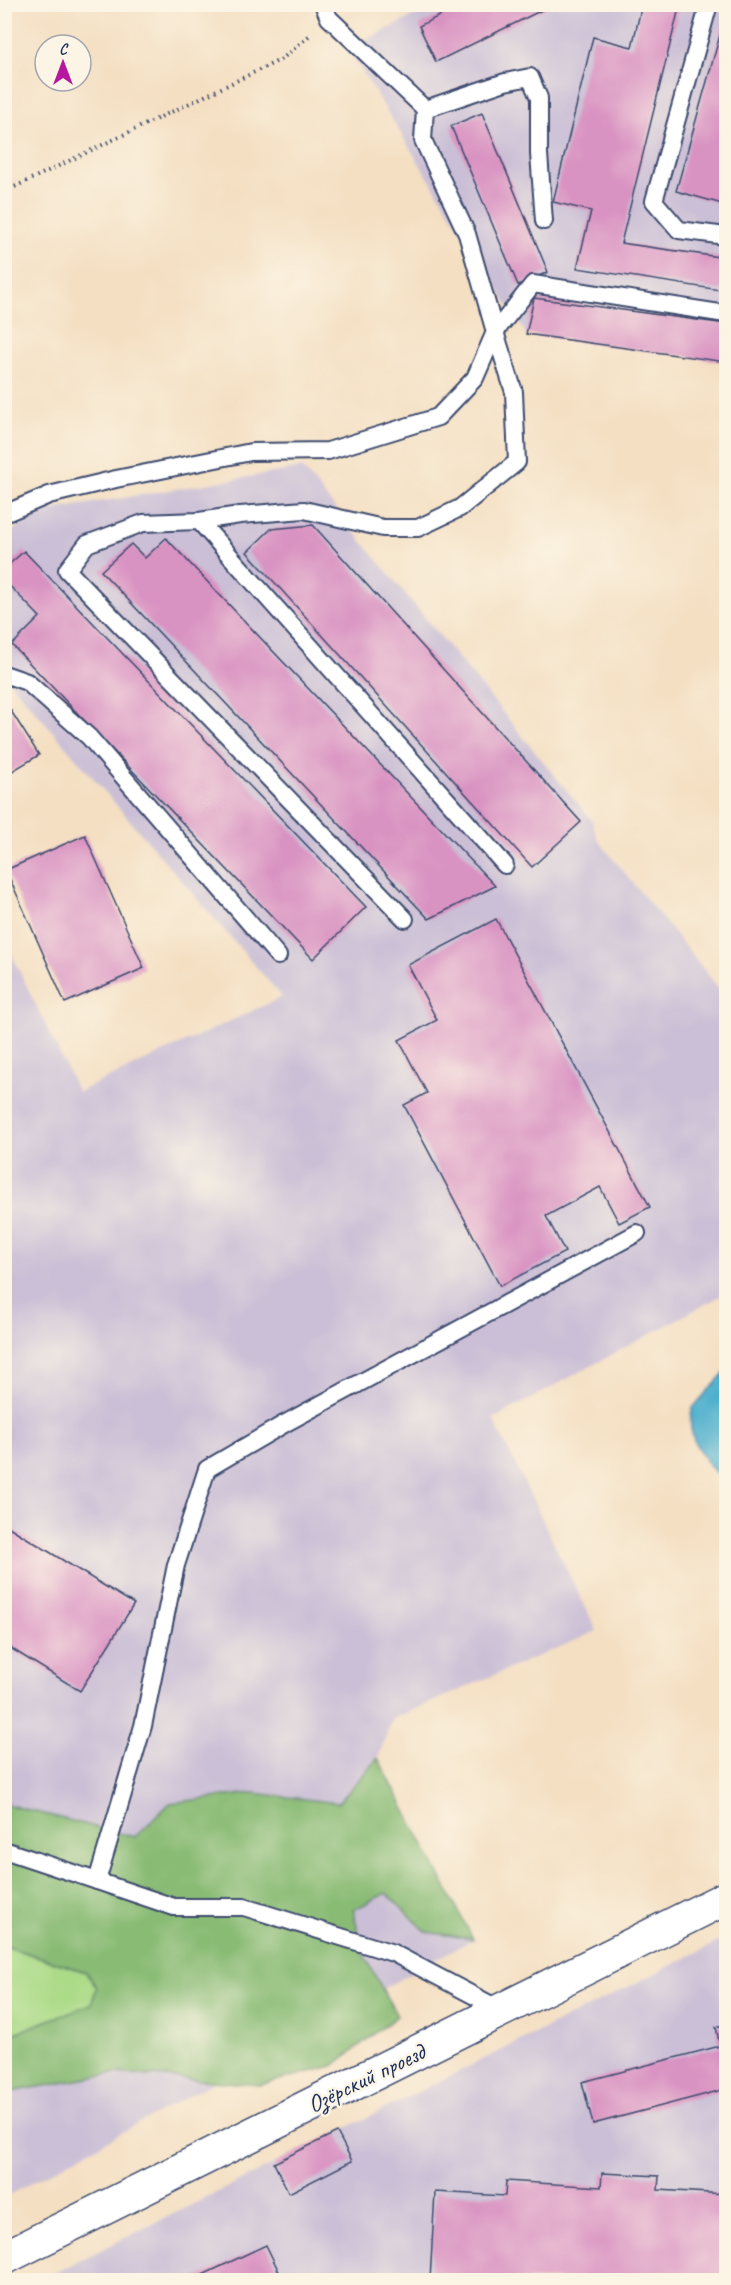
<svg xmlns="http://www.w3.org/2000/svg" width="731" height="2285" viewBox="0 0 731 2285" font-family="Caveat,sans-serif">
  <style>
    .industrial { fill: #cabfd6 }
    .green { fill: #acdb88; stroke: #648573; stroke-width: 1.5 }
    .forest { fill: #89bb74; stroke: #527569; stroke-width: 1.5 }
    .water { fill: #4fb0ce; stroke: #357096; stroke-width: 1.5 }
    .building { fill: #d993c2 }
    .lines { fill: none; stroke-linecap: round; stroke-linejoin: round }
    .service-casing { stroke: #3c496d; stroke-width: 20 }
    .minor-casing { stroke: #3c496d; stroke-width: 36 }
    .path { stroke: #3c496d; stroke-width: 4; stroke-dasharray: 1.5 4.5; stroke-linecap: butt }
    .service { stroke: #fff; stroke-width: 16 }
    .minor { stroke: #fff; stroke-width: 33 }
    .labels { text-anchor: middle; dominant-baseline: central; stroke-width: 5; stroke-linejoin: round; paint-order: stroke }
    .street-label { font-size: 24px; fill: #1b2f5e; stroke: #fcf5e5 }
  </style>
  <rect width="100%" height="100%" fill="#fcf5e5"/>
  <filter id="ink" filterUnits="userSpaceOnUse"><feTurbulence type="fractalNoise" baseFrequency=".0167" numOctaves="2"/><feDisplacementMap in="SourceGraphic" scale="12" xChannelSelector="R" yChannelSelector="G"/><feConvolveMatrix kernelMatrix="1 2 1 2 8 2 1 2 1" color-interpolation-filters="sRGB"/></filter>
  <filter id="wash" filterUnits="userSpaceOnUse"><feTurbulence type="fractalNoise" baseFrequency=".008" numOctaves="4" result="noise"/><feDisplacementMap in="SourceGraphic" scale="24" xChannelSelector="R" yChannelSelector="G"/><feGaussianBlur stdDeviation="1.35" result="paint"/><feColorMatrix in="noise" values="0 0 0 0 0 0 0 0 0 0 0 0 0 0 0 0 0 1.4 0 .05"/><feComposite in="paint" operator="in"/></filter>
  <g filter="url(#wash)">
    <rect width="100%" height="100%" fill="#f4dfc2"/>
    <g class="industrial">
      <path d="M436 5H726V362L526 334 348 49Z"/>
      <path d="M302 468 592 821 598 840 726 997V1293L493 1419 597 1631 392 1719 378 1758 473 1939 5 2197 4 939 78 1092 282 997 5 676 4 537 39 512Z"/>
      <path d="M726 1938V2280H40L236 2183Z"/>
    </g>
    <path class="green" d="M4 1946 86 1972 97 1988 91 2004 5 2037Z"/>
    <path class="forest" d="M378 1758 473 1939 427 1932 386 1893 353 1910 364 1955 397 2016 333 2066 260 2085 116 2073 5 2093V2037L91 2004 97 1988 86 1972 5 1946V1804L135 1837 170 1803 253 1793 338 1803Z"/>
    <path class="water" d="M726 1371V1485C709 1465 684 1440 692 1410 695 1403 720 1378 726 1371Z"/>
    <g id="blocks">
      <g class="building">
        <path d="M463 4H554L436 62 419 26Z"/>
        <path d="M642 4H680L621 243 726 258V291L577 268 591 211 553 202 593 37 632 47Z"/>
        <path d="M726 14V205L676 191Z"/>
        <path d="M482 113 548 272 518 285 451 126Z"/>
        <path d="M534 298 726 324V362L526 334Z"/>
        <path d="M313 525 581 822 532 867 247 552 271 529Z"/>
        <path d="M166 538 495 886 429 919 101 571 131 544 145 558Z"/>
        <path d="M24 551 366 907 313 959 12 645 40 617 4 580V569Z"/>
        <path d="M4 700 39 755 9 773 4 766Z"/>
        <path d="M85 835 144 968 65 1003 6 870Z"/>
        <path d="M496 919 650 1207 619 1223 600 1187 546 1216 565 1252 500 1286 404 1105 427 1093 399 1040 437 1020 408 965Z"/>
        <path d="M4 1524 134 1604 80 1691 4 1644Z"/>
        <path d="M726 2024V2089L593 2124 582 2082 720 2046 716 2027Z"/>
        <path d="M337 2132 352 2161 289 2193 274 2163Z"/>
        <path d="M602 2173 659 2176 658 2190 726 2194V2280H430L435 2192 505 2196 506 2181 601 2187Z"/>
        <path d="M266 2245 283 2280H192Z"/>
      </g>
    </g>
  </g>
  <g filter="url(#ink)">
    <use href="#blocks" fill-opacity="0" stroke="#3c496d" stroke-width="1.5"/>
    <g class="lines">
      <g class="service-casing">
        <g id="service">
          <path d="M323 4 329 18 425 109"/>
          <path d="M709 4 654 201 679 230 726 236"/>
          <path d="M4 514 49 495 116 479 251 452 328 451 438 417 475 378 495 332 533 284 726 314"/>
          <path d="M199 521 505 865"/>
          <path d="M4 674 27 682 89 737 278 956"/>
          <path d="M405 919 67 570 87 544 143 523 199 521 240 515 304 510 383 528H418L460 508 517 462 514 392 495 332 467 234 423 140 425 109 505 82 530 77 539 98V154L544 221"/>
          <path d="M4 1850 97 1881"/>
          <path d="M501 2010 393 1953 244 1907H174L97 1881 143 1726 176 1565 207 1469 284 1424 637 1233"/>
        </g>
      </g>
      <g class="minor-casing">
        <path id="minor" d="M4 2258 726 1898"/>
      </g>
      <path class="path" d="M4 192 282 59 310 35"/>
      <use href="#service" class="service"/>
      <use href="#minor" class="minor"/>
    </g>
  </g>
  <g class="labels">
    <g class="street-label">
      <text transform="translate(366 2078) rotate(-26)">Озёрский проезд</text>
    </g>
  </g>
  <rect width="731" height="2285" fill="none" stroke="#fcf5e5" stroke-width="24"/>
  <g transform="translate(63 63)"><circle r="28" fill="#fcf5e5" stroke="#a2a6af" stroke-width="1.5"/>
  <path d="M0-4.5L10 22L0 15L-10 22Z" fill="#b5179e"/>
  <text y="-9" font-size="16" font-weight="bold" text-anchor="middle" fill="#1b2f5e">С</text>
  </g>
</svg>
